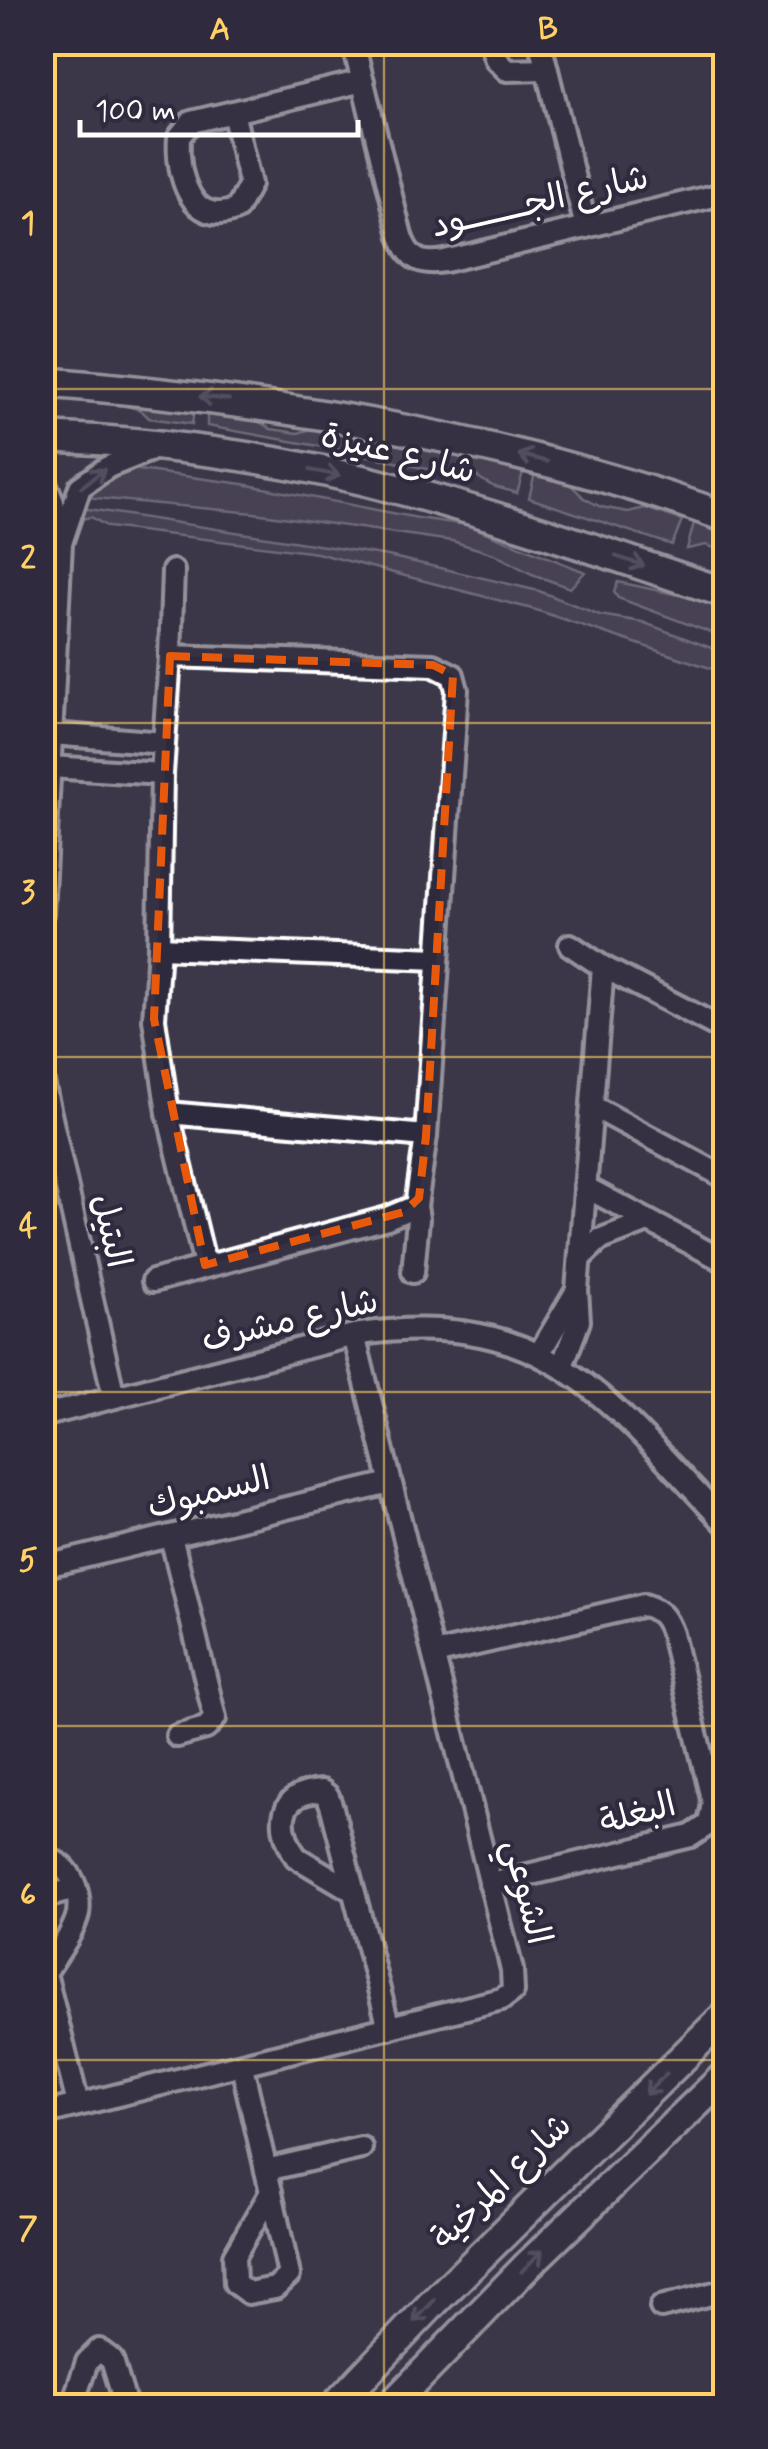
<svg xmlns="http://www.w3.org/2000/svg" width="768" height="2449" viewBox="0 0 768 2449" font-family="Mynerve,'Playpen Sans Arabic',sans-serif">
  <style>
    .green { fill: #555060; stroke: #aaa8b0; stroke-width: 2.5 }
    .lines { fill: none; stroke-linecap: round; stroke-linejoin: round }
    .minor-casing { stroke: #fff; stroke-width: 28 }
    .highway-casing { stroke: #fff; stroke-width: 35 }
    .minor { stroke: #2f2a3d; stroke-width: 20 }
    .highway { stroke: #2f2a3d; stroke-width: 28 }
    .oneway { stroke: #6d6a77 }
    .marked { fill: none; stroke: #e8590c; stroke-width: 8; stroke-dasharray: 20 12; stroke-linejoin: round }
    .grid { fill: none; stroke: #ffd166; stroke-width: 2.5; stroke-opacity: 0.55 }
    .labels { text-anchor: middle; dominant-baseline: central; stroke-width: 8; stroke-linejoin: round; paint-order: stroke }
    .street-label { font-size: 35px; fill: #fff; stroke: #2f2a3d }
    .neatline { fill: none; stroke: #ffd166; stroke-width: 4 }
    .grid-label { font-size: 32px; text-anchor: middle; font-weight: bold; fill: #ffd166 }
  </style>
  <rect width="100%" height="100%" fill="#3c3749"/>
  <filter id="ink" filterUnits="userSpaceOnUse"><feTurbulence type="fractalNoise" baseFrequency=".01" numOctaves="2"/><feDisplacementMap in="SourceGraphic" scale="20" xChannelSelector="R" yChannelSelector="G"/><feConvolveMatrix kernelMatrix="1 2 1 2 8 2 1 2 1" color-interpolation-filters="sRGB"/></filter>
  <g filter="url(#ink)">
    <g class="green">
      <path d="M138 405 194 410 192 424 149 418 141 410 130 407Z"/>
      <path d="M207 412 253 418 271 429 298 433 318 427 357 433 352 452 207 426Z"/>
      <path d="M369 436 524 469 517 493C509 490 498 489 491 485 472 476 467 461 444 473L365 455Z"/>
      <path d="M124 468 243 484 418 518 467 525 585 572 570 588 532 574 494 554 452 541 254 513 85 497 89 487Z"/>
      <path d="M535 473 569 483 584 498 601 507 628 512 645 508 682 520 672 545 529 498Z"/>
      <path d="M89 509 388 556 539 591 600 615 642 622 725 653V673L536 610 317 553 108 527 91 517 80 519 79 510Z"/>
      <path d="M694 523 725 535V552L706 545 687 549Z"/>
      <path d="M618 582 693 598 725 610V638L618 598 614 592Z"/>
    </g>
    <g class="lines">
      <g class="minor-casing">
        <g id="minor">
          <path d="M353 42 401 236C409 260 421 265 445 261L726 193"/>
          <path d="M490 42 496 59 507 70 547 69"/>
          <path d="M540 42 586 227"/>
          <path d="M233 112 250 184 237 209C191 229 176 174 179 137L191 122Z"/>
          <path d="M233 112 363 81"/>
          <path d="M42 476 53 502 61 541"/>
          <path d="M170 656 173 571"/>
          <path d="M52 734 164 743"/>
          <path d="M50 767 162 774"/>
          <path d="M42 913 61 543 80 487 108 467 158 447"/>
          <path d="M570 945 603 967 726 1031"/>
          <path d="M159 948 438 959"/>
          <path d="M42 1078 114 1397"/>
          <path d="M592 1106 726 1178"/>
          <path d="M168 1113 426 1136"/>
          <path d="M585 1187 726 1262"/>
          <path d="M580 1258 599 1240 648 1221"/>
          <path d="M413 1272 418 1219 416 1206"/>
          <path d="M153 1281 387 1218 416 1206 426 1136 457 690 453 675 433 665 170 656 162 774 159 948 154 1019 168 1113 205 1265"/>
          <path d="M539 1354 577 1290"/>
          <path d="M562 1366 579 1321 577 1290 603 967"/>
          <path d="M42 1416 354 1335C548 1306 604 1397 726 1524"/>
          <path d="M171 1536 215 1718 206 1728 177 1736"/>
          <path d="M42 1567 390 1483"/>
          <path d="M434 1654 644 1605C661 1610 666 1618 672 1634L713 1803 709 1824 691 1836 490 1884"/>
          <path d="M42 1860C68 1857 82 1892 78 1914 73 1934 56 1955 45 1973L42 1960"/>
          <path d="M353 1891 296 1857C276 1824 278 1793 322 1791L328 1796 332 1808 389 2028"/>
          <path d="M42 1898 74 1889"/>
          <path d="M45 1973 78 2104"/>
          <path d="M242 2066 271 2192"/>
          <path d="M42 2114 502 1999 513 1991 512 1970 354 1335"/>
          <path d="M266 2170 361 2148"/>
          <path d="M271 2192 289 2275 275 2288 248 2293 235 2283 234 2256Z"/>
          <path d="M661 2307 726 2290"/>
          <path d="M72 2406 87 2362 99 2350 112 2360 126 2406"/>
        </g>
      </g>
      <g class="highway-casing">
        <g id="highway">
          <path d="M42 382C276 401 505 437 726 517"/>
          <path d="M42 437C163 442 289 459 405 491 513 520 619 558 726 593"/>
          <path d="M335 2406 434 2302 726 2015"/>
          <path d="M391 2406 530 2263 726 2075"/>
        </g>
      </g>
      <use href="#minor" class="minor"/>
      <use href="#highway" class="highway"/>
    </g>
    <defs><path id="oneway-shaft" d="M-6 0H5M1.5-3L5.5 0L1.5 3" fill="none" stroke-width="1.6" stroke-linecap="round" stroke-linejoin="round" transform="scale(2.5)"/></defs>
    <g class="oneway">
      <use href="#oneway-shaft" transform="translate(214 398) rotate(-174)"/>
      <use href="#oneway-shaft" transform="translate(533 458) rotate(-166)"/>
      <use href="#oneway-shaft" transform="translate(325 473) rotate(11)"/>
      <use href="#oneway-shaft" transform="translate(93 478) rotate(-38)"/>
      <use href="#oneway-shaft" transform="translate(630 561) rotate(18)"/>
      <use href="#oneway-shaft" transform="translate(656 2084) rotate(135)"/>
      <use href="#oneway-shaft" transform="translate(532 2261) rotate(-45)"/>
      <use href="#oneway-shaft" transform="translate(424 2311) rotate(134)"/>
    </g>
  </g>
  <path d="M0 0H768V2449H0ZM170 656 433 665 453 675 426 1136 419 1198 404 1212 205 1265 154 1019Z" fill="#3c3749" fill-opacity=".55" fill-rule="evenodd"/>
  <path class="marked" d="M170 656 433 665 453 675 426 1136 419 1198 404 1212 205 1265 154 1019Z"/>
  <path class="grid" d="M384 42V2406M42 389H726M42 723H726M42 1057H726M42 1392H726M42 1726H726M42 2060H726"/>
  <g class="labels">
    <g class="street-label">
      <text transform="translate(540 202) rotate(-13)">شارع الجــــــــود</text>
      <text transform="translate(398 454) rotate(14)">شارع عنيزة</text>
      <text transform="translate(110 1231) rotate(77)">البتيل</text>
      <text transform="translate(290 1321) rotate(-13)">شارع مشرف</text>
      <text transform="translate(209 1493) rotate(-14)">السمبوك</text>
      <text transform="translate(638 1814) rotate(-15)">البغلة</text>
      <text transform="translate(526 1892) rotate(76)">الشوعي</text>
      <text transform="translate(502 2182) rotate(-44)">شارع المرخية</text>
    </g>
  </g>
  <rect width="768" height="2449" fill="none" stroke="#2f2a3d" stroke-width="110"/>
  <path d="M80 120v15h278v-15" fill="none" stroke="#ffffff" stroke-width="5"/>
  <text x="95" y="120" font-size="30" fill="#ffffff" stroke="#2f2a3d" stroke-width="8" paint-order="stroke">100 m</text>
  <rect x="55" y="55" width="658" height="2339" class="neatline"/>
  <g class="grid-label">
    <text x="220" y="39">A</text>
    <text x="548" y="39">B</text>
    <text x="28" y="233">1</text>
    <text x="28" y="568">2</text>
    <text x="28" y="902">3</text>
    <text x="28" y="1236">4</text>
    <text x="28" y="1570">5</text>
    <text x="28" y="1904">6</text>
    <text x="28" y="2238">7</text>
  </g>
</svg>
